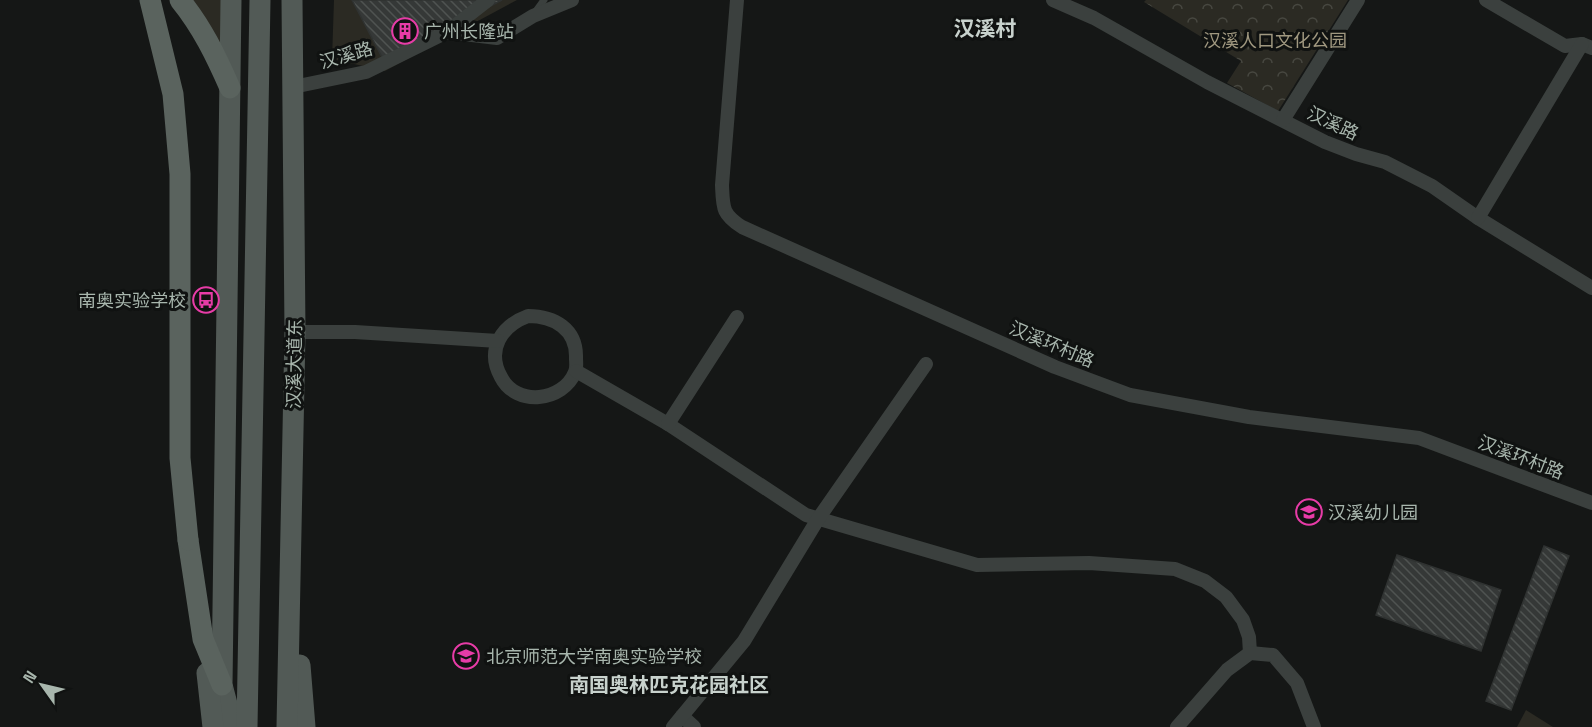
<svg xmlns="http://www.w3.org/2000/svg" width="1592" height="727" viewBox="0 0 1592 727" font-family="'Space Grotesk','Noto Sans SC',sans-serif">
  <style>
    .grass { fill: #2b2a23 }
    .park { fill: url(#park-crowns) }
    .building { fill: url(#building-back-hatch); stroke: #2f3231; stroke-width: 1.5 }
    .lines { fill: none; stroke-linecap: round; stroke-linejoin: round }
    .service { stroke: #3b403e; stroke-width: 7 }
    .minor { stroke: #3b403e; stroke-width: 14 }
    .primary { stroke: #525a56; stroke-width: 21 }
    .trunk { stroke: #5a635e; stroke-width: 21 }
    .trunk-bridge { stroke: #5a635e; stroke-width: 21 }
    .labels { text-anchor: middle; dominant-baseline: central; stroke-width: 6; stroke-linejoin: round; paint-order: stroke }
    .poi-label { font-size: 18px; fill: #a8b6ad; stroke: #101211; text-anchor: start }
    .park-label { font-size: 18px; fill: #a09880; stroke: #101211 }
    .street-label { font-size: 18px; fill: #a8b6ad; stroke: #101211 }
    .neighbourhood-label { font-size: 20px; font-weight: bold; fill: #c8d2cd; stroke: #101211 }
    .quarter-label { font-size: 21px; font-weight: bold; fill: #c8d2cd; stroke: #101211 }
  </style>
  <defs>
    <pattern id="park-crowns" width="20" height="18" patternUnits="userSpaceOnUse" patternTransform="scale(1.5)"><rect width="20" height="18" fill="#2b2a23"/><path d="M2 6a3 3 0 1 1 6 0M12 15a3 3 0 1 1 6 0" fill="none" stroke="#474740"/></pattern>
    <pattern id="building-back-hatch" width="6" height="6" patternUnits="userSpaceOnUse" patternTransform="scale(1.5)"><rect width="6" height="6" fill="#353837"/><path d="M-1 5l2 2M0 0l6 6M5-1l2 2" fill="none" stroke="#4f5351"/></pattern>
  </defs>
  <rect width="100%" height="100%" fill="#151716"/>
  <g class="grass">
    <path d="M191 0H223L221 46Z"/>
    <path d="M334 0H517L385 71 332 59Z"/>
    <path d="M1526 710 1553 727H1517Z"/>
  </g>
  <path class="park" d="M1146 0H1348L1278 111 1227 83 1241 61 1144 2Z"/>
  <g class="building">
    <path d="M352 0H502L384 61Z"/>
    <path d="M1544 546 1569 556 1511 710 1486 701Z"/>
    <path d="M1397 555 1501 590 1481 651 1376 615Z"/>
  </g>
  <g class="lines">
    <path class="service" d="M536 11 544 0"/>
    <g class="minor">
      <path d="M737 0 722 185C723 208 722 214 742 227L1055 367 1130 395 1249 417 1419 438 1592 503"/>
      <path d="M1053 0 1094 18 1207 82 1325 142 1356 154 1385 162 1432 186 1478 218 1592 288"/>
      <path d="M1486 0 1565 46 1582 44 1592 48"/>
      <path d="M447 32 488 0"/>
      <path d="M293 87 366 72 447 32 497 38 533 16 572 0"/>
      <path d="M1283 120 1358 0"/>
      <path d="M1478 218 1582 44"/>
      <path d="M528 316C554 316 577 329 576 358 576 362 577 368 575 372 563 402 516 407 501 377 486 350 501 326 528 316Z"/>
      <path d="M295 332H355L498 341"/>
      <path d="M576 371 668 424 806 515 977 565 1089 563 1175 569 1205 581 1226 597 1243 620 1249 637 1250 653"/>
      <path d="M668 424 737 317"/>
      <path d="M682 716 694 727"/>
      <path d="M673 727 744 641 818 519 926 364"/>
      <path d="M1177 727 1227 670 1250 653 1273 655 1297 683 1314 727"/>
    </g>
    <g class="primary">
      <path d="M231 0 222 685 233 727"/>
      <path d="M300 665 305 727"/>
      <path d="M207 673 213 727"/>
      <path d="M247 727 260 0"/>
      <path d="M287 727 295 332 292 0"/>
    </g>
    <g class="trunk">
      <path d="M180 0C202 27 216 56 230 88"/>
      <path d="M188 540 203 639 222 685"/>
    </g>
    <path class="trunk-bridge" d="M150 0 173 94 180 174V458L188 540"/>
  </g>
  <defs>
    <g id="building-ring" transform="scale(1.35)"><circle r="9.5" fill="#101211" stroke="#e73ca7" stroke-width="1.5"/><path d="M-4-6H4V6H1V3H-1V6H-4ZM-2.5-4.3h1.7v1.8h-1.7ZM.8-4.3h1.7v1.8H.8ZM-2.5-1h1.7V.8h-1.7ZM.8-1h1.7V.8H.8Z" fill="#e73ca7"/></g>
    <g id="bus-ring" transform="scale(1.35)"><circle r="9.5" fill="#101211" stroke="#e73ca7" stroke-width="1.5"/><path d="M-5-6H5V4H4V6H2V4H-2V6H-4V4H-5ZM-3.5-4V0h7V-4ZM-3.5 1.2v1.5H-2V1.2ZM2 1.2v1.5H3.5V1.2Z" fill="#e73ca7"/></g>
    <g id="school-ring" transform="scale(1.35)"><circle r="9.5" fill="#101211" stroke="#e73ca7" stroke-width="1.5"/><path d="M0-5L7-2L0 1L-7-2ZM-4 1L0 2.5L4 1V4Q0 6-4 4Z" fill="#e73ca7"/></g>
  </defs>
  <g fill-rule="evenodd">
    <use href="#building-ring" x="405" y="31"/>
    <use href="#bus-ring" x="206" y="300"/>
    <use href="#school-ring" x="1309" y="512"/>
    <use href="#school-ring" x="466" y="656"/>
  </g>
  <g class="labels">
    <g class="poi-label">
      <text x="424" y="31">广州长隆站</text>
      <text x="186" y="300" text-anchor="end">南奥实验学校</text>
      <text x="1328" y="512">汉溪幼儿园</text>
      <text x="486" y="656">北京师范大学南奥实验学校</text>
    </g>
    <g class="park-label">
      <text x="1275" y="40">汉溪人口文化公园</text>
    </g>
    <g class="street-label">
      <text transform="translate(346 55) rotate(-16)">汉溪路</text>
      <text transform="translate(1333 123) rotate(25)">汉溪路</text>
      <text transform="translate(1052 344) rotate(23)">汉溪环村路</text>
      <text transform="translate(294 364) rotate(-89)">汉溪大道东</text>
      <text transform="translate(1521 457) rotate(21)">汉溪环村路</text>
    </g>
    <g class="neighbourhood-label">
      <text x="669" y="685">南国奥林匹克花园社区</text>
    </g>
    <g class="quarter-label">
      <text x="985" y="28">汉溪村</text>
    </g>
  </g>
  <g transform="translate(42 685) rotate(304)" stroke="#101211" stroke-width="4.5" paint-order="stroke">
  <path d="M0-4.5L10 22L0 15L-10 22Z" fill="#a8b6ad"/>
  <text y="-9" font-size="16" font-weight="bold" text-anchor="middle" fill="#a8b6ad">N</text>
  </g>
</svg>
